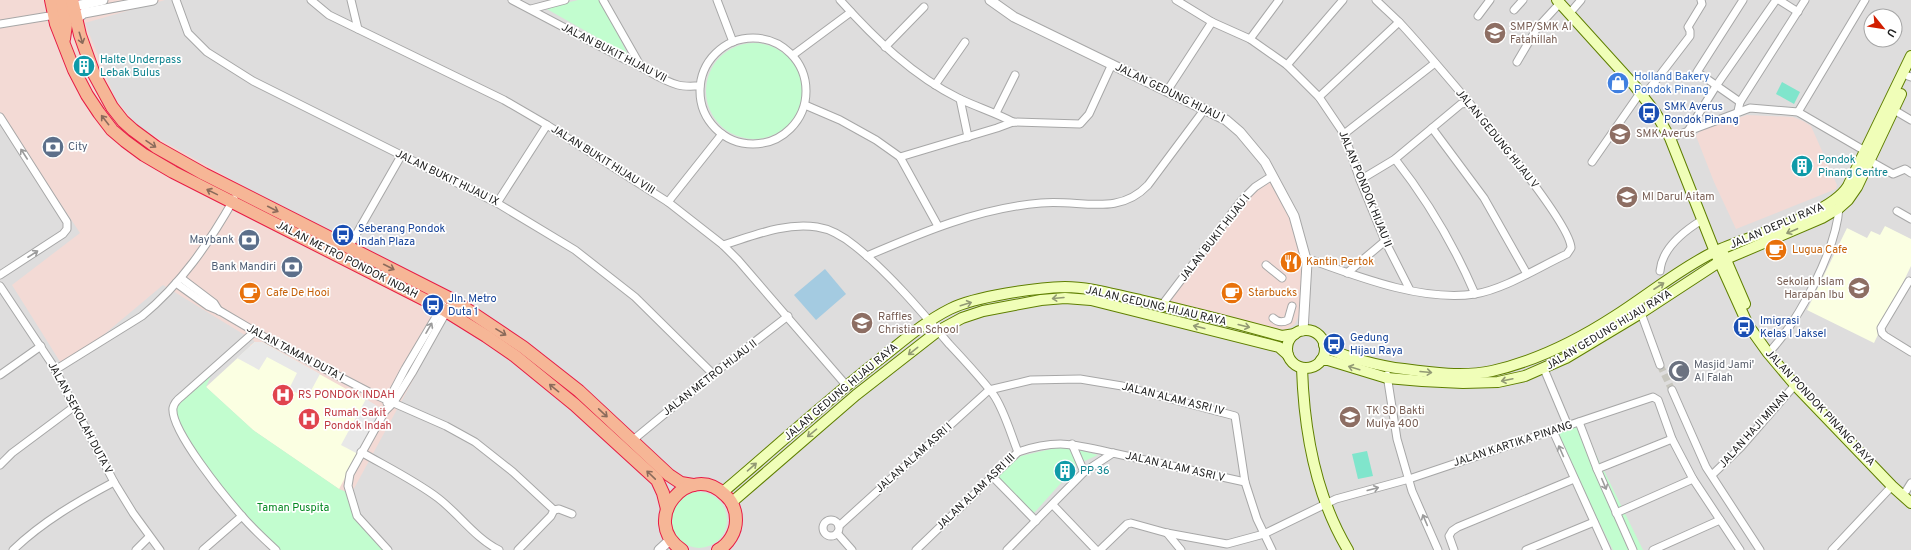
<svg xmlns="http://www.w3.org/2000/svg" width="1911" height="550" viewBox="0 0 1911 550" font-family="Overpass,sans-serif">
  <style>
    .residential { fill: #dedddd; fill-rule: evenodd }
    .commercial { fill: #f3dad5 }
    .education { fill: #fbffe2 }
    .park { fill: #c2fdcf }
    .pitch { fill: #80e5cc }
    .parking { fill: #e8e8e8 }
    .water { fill: #a4cbe1 }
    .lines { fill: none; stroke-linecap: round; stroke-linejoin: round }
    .minor-tunnel { stroke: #c7c6be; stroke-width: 7; stroke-dasharray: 7 3.5; stroke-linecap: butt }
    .minor-casing { stroke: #a7a7a7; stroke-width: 9 }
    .tertiary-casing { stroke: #a7a7a7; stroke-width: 11 }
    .secondary-casing { stroke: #5f7f00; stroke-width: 12 }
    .trunk-casing { stroke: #e71c45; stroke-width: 14 }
    .minor { stroke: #fff; stroke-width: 7 }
    .tertiary { stroke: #fff; stroke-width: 9 }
    .secondary { stroke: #f0feb8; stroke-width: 10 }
    .trunk { stroke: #f6b696; stroke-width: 12 }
    .oneway { stroke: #8b6b5b }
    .oneway2 { stroke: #9b9b9b }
    .oneway3 { stroke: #929a74 }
    .labels { text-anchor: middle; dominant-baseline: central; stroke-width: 3.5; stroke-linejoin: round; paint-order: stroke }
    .education-label { font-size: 11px; fill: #785e54; stroke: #fff; text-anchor: start }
    .street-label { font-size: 11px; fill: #202020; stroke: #fff }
    .culture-label { font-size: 11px; fill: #0d838f; stroke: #fff; text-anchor: start }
    .shop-label { font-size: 11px; fill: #366cbe; stroke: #fff; text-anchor: start }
    .transit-label { font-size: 11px; fill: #164399; stroke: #fff; text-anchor: start }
    .service-label { font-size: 11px; fill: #4e5e75; stroke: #fff; text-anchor: end }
    .food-label { font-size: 11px; fill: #c56008; stroke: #fff; text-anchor: start }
    .worship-label { font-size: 11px; fill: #5b616d; stroke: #fff; text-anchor: start }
    .health-label { font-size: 11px; fill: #be3a42; stroke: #fff; text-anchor: start }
    .park-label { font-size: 11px; fill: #058822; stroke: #fff }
  </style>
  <rect width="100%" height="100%" fill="#f1efe6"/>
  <path class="residential" d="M0 0H1911V550H0ZM1871 16H1895V40H1871Z"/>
  <g class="commercial">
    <path d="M0 0H165L85 23 115 98 138 127 261 196 457 299 351 494 339 489 253 430 250 345 255 342 253 340 163 285 64 368 12 285 80 233 0 112Z"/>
    <path d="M1747 115 1793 117 1803 121 1811 126 1837 185 1836 189 1736 229 1714 182 1696 136 1700 131Z"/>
    <path d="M1268 182 1274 184 1292 218 1302 261 1301 300 1299 315 1295 324 1285 330 1269 327 1169 302 1249 193Z"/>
  </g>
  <g class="education">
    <path d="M1885 226 1911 239V266L1874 343 1807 310 1847 228 1867 238 1871 231 1880 235Z"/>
    <path d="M255 342H262L382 409 339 489 253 430 206 387Z"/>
  </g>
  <g class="park">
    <path d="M578 0H601L628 55 545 8Z"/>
    <circle cx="754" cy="91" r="48"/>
    <path d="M214 369 206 387 253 430 339 489 351 494 358 515 389 550H276L204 467 174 417 182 396Z"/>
    <path d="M1581 424 1643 550H1613L1554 432Z"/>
    <path d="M1064 446 1098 455 1078 464 1034 513 996 475 1021 456Z"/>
    <circle cx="699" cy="520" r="28"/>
  </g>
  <g class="pitch">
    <path d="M1782 82 1800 92 1794 104 1776 94Z"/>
    <path d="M1367 451 1373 476 1358 479 1352 454Z"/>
  </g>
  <g class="parking">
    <path d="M255 342H262L320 374 307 398 289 389 297 373 267 357 259 370 237 358Z"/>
    <path d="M366 399 382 409 358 454 341 445Z"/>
  </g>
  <path class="water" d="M825 269 846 294 816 320 794 295Z"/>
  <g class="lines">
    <path class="minor-tunnel" d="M1660 365 1672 390"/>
    <g class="minor-casing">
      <g id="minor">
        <path d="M176 0 188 33 207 52 253 81 497 203 575 250 635 297 713 374"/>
        <path d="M311 0 329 15 504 100 547 125 668 202 723 245 738 260 846 385"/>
        <path d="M351 0 358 29"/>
        <path d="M512 0 624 59C643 66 659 80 678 85 685 87 693 86 700 86"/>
        <path d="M603 0 640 65"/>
        <path d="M717 0 733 42"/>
        <path d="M840 0C874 38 913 76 960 99 977 107 996 113 1013 122"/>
        <path d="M1176 0 1212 22 1250 39 1287 65 1319 97 1344 134 1360 180 1385 241 1410 290"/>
        <path d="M1779 0 1798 12"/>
        <path d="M531 9 565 0"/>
        <path d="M1514 10 1523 0"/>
        <path d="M1569 14 1581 0"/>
        <path d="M1478 16 1490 0"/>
        <path d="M0 24 49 16 54 14"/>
        <circle cx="753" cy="91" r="53"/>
        <path d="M1250 39 1279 0"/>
        <path d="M885 47 924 7"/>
        <path d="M793 55 851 12"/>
        <path d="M1517 62 1537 28 1560 3"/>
        <path d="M1287 65 1343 0"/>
        <path d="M1908 76 1911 77"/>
        <path d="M935 85 965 42"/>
        <path d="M1167 91 1212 22"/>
        <path d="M1647 92 1690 36V31L1688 27 1702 4 1701 0"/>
        <path d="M1319 97 1399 22"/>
        <path d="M960 99 968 137"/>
        <path d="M1740 102 1805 0"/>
        <path d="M805 105 840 120 876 140 900 157 938 226"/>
        <path d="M1894 110 1911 120"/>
        <path d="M1738 111 1740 102 1697 72 1743 0"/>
        <path d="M1798 112 1865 0"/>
        <path d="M996 113 1015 75"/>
        <path d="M0 117 67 222V229L63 234 0 275"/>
        <path d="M1432 128 1484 198 1527 274"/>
        <path d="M1688 131 1716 86 1776 0"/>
        <path d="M1344 134 1435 63"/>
        <path d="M1670 138 1750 108 1798 112 1865 151 1870 161 1893 174 1905 169 1911 173"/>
        <path d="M900 157 997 128 1013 122 1080 124 1089 114 1112 64"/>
        <path d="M1395 159C1428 201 1454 245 1475 294"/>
        <path d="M1592 162 1640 93"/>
        <path d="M1360 180 1395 159 1461 104 1469 103"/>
        <path d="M668 202 722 134"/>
        <path d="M497 203 547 125"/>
        <path d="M1897 211 1911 219"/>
        <path d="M723 245C753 236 785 222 817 227 831 229 844 237 855 246 888 272 922 312 949 344 964 360 980 377 993 394 1004 409 1011 435 1018 452"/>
        <path d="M349 247 401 156"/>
        <path d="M867 256C923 232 980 208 1041 203 1080 199 1118 217 1148 185L1204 110"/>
        <path d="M1306 258C1356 276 1421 302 1475 294 1505 289 1539 267 1567 254L1571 248C1571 218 1428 53 1400 23 1392 15 1384 8 1376 0"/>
        <path d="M1266 265 1282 278"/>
        <path d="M1660 271C1662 248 1684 231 1702 220"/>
        <path d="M1347 273 1385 241"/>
        <path d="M181 278 214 303 219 311"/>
        <path d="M1909 281 1881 328 1882 333 1885 336 1911 352"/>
        <path d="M176 283 208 306 220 311 271 341 371 393 446 426 475 442 513 472 554 510 551 516 518 550"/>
        <path d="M0 286 52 364 114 482 133 513 160 550"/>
        <path d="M1162 305 1241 201 1255 187 1272 176"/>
        <path d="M1641 313 1660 365"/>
        <path d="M1273 318C1277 322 1282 323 1288 320L1292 306"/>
        <path d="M254 332 182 396C178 399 174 403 173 408 170 430 226 498 241 515 252 528 264 539 276 550"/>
        <path d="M1772 349C1800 318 1836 250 1839 208"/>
        <path d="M1544 369 1568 426"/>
        <path d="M55 370 142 316C181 284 209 243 234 199"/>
        <path d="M0 375 41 346"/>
        <path d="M1387 375 1397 439 1412 491 1438 550"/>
        <path d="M1672 390 1706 467 1760 550"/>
        <path d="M387 403 405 369 443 305"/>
        <path d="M1579 422 1597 469 1633 550"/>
        <path d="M1553 431 1607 550"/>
        <path d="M633 440 713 374 788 316"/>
        <path d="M1072 444 1084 472"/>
        <path d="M361 452C387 467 414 480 438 498 459 514 475 538 499 550"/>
        <path d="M0 465 12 453 75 406"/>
        <path d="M1597 469 1672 439"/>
        <path d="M1712 475 1741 447 1795 385"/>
        <path d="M992 476 1036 521"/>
        <path d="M1901 495 1906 491 1911 483"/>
        <path d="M1053 505 1096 550"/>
        <path d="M554 510 559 509 572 514"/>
        <path d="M1616 513 1693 479"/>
        <circle cx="831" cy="528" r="8"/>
        <path d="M839 526 989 390 1031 380 1080 379 1122 386 1235 416 1245 482 1257 519 1272 550"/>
        <path d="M837 533 852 550"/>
        <path d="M1167 533 1181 550"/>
        <path d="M13 550C42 522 78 501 114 482"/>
        <path d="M136 550 149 537"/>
        <path d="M203 550 242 516"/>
        <path d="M388 550 357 516 348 486 350 474 385 411 394 402 412 373 453 300"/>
        <path d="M916 550 1018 452C1057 439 1074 444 1113 453"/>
        <path d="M1007 550 1084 472 1113 453 1245 482"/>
        <path d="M1100 550 1127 524 1131 523 1167 533 1227 544 1264 534 1336 499 1409 479 1653 397 1658 400 1672 439 1693 479 1740 550"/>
        <path d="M1454 550 1449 536 1452 531 1458 527 1574 479"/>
        <path d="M1526 550 1594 522"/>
        <path d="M1653 550 1720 520"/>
        <path d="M1832 550 1892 486"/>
      </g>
    </g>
    <g class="tertiary-casing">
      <g id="tertiary">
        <path d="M990 0 1014 17 1226 120 1240 132 1265 162 1294 216 1307 263 1303 331"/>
        <path d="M73 5H81L103 0"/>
        <path d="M76 19 84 13 153 0"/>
        <path d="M659 550 671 539"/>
      </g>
    </g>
    <g class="secondary-casing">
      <g id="secondary">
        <path d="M1557 0 1634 85 1655 112 1670 138 1715 252 1748 325 1768 353 1795 385 1892 486 1911 503"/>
        <path d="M1723 253 1745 304"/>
        <circle cx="1306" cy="349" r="19"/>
        <path d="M1324 345C1339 357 1385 367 1404 369 1432 373 1464 377 1492 371 1536 361 1578 340 1615 316 1648 295 1679 269 1714 252 1747 236 1830 216 1848 186L1911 56"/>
        <path d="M1321 360H1328L1387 378 1422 381 1463 383 1498 382 1525 376 1566 358 1641 313 1719 262 1822 218 1839 208 1848 200 1857 187 1901 94"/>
        <path d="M1302 368C1304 431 1315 495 1348 550"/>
        <path d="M723 492C775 448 826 401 880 359 903 341 924 322 950 309 976 296 1036 288 1065 287 1091 287 1115 295 1140 300 1188 311 1235 323 1282 336L1295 334"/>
        <path d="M731 503 856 395 938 331 962 318 983 311 1041 300 1065 298 1091 300 1279 347 1288 355"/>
      </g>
    </g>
    <g class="trunk-casing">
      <g id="trunk">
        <path d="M51 0 56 24 74 70 87 95 99 113 112 130 125 141 144 155 173 172 441 308 486 336 515 356 575 405 657 480 663 493 667 509"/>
        <path d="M62 0 66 25 64 39"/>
        <path d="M72 0 80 35 94 74 112 107 123 121 133 130 156 147 204 174 453 300 523 347 579 391 669 475 681 483 693 485"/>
        <path d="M682 550C638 521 689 459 725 495 732 501 736 510 736 520 736 532 729 544 718 550"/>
      </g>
    </g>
    <use href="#minor" class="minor"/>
    <use href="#tertiary" class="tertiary"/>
    <use href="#secondary" class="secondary"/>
    <use href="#trunk" class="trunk"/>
  </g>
  <defs><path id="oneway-shaft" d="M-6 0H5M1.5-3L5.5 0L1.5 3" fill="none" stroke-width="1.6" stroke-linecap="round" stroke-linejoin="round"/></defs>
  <g class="oneway">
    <use href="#oneway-shaft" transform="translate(81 38) rotate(73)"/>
    <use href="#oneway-shaft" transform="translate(105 120) rotate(-128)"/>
    <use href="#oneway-shaft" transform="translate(151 144) rotate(34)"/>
    <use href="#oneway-shaft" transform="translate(212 192) rotate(-154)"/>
    <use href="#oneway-shaft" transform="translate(273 209) rotate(27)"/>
    <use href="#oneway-shaft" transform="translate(389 267) rotate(27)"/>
    <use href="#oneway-shaft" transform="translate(501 332) rotate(32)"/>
    <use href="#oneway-shaft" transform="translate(554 388) rotate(-141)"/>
    <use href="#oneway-shaft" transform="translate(603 413) rotate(43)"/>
    <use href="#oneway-shaft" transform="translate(651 475) rotate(-136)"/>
  </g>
  <g class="oneway2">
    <use href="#oneway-shaft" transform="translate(24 154) rotate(-123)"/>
    <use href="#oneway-shaft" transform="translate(33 254) rotate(-33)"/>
    <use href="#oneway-shaft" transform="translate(429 328) rotate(-60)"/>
    <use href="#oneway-shaft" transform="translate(1561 451) rotate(-114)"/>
    <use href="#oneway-shaft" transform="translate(1604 484) rotate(67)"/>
    <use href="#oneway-shaft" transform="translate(1373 489) rotate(-15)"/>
    <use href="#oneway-shaft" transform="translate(1425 520) rotate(-113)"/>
  </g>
  <g class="oneway3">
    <use href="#oneway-shaft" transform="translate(1792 231) rotate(157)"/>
    <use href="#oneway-shaft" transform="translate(1659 286) rotate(-33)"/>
    <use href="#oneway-shaft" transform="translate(1058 298) rotate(175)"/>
    <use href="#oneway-shaft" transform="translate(966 304) rotate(-17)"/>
    <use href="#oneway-shaft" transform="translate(1244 326) rotate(14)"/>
    <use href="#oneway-shaft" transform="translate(1199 327) rotate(-166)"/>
    <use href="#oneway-shaft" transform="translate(913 351) rotate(142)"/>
    <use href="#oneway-shaft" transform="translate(1354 368) rotate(-163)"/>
    <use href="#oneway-shaft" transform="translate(1426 372) rotate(5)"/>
    <use href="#oneway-shaft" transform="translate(1507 380) rotate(168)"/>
    <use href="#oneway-shaft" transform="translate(812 433) rotate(140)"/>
    <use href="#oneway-shaft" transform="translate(752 467) rotate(-41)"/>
  </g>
  <defs>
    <g id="school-disc" transform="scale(1.15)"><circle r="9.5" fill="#8d6e63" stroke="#fff"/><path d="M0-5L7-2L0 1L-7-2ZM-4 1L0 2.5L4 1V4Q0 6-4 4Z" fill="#fff"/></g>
    <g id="building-disc" transform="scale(1.15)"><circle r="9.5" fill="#0f9aa8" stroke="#fff"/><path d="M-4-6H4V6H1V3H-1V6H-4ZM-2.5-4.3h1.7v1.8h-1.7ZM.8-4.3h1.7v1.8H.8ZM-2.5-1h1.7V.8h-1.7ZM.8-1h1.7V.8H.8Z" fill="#fff"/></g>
    <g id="shop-disc" transform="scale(1.15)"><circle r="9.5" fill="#3f7fe0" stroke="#fff"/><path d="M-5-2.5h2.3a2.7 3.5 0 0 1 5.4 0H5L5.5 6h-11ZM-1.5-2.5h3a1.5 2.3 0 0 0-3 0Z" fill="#fff"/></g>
    <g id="bus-disc" transform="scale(1.15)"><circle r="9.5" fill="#1a4fb4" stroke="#fff"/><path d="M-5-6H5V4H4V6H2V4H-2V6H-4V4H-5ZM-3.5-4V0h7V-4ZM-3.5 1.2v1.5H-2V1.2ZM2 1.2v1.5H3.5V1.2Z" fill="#fff"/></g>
    <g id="bank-disc" transform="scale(1.15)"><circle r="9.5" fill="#5c6f8a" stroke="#fff"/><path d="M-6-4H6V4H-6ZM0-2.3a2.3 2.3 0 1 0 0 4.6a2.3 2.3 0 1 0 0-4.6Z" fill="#fff"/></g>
    <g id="cafe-disc" transform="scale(1.15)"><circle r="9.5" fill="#e8710a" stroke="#fff"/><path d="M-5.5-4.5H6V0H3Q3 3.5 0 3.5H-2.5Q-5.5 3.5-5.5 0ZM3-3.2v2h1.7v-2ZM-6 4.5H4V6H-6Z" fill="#fff"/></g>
    <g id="restaurant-disc" transform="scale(1.15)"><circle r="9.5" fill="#e8710a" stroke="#fff"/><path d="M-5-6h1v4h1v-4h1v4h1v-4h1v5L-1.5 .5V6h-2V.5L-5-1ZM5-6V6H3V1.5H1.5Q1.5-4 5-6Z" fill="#fff"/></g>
    <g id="mosque-disc" transform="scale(1.15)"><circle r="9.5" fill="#6b7280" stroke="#fff"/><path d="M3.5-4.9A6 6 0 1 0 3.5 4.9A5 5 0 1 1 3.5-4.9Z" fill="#fff"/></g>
    <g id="hospital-disc" transform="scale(1.15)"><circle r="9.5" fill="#e0444e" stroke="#fff"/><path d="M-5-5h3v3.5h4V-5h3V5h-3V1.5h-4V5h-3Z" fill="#fff"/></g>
  </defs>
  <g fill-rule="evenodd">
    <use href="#school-disc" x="1495" y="33"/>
    <use href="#building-disc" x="84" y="66"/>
    <use href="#shop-disc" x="1618" y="83"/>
    <use href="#bus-disc" x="1649" y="113"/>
    <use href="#school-disc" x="1620" y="134"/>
    <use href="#bank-disc" x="53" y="147"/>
    <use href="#building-disc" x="1802" y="166"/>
    <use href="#school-disc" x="1627" y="197"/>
    <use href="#bus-disc" x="343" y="235"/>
    <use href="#bank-disc" x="249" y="240"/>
    <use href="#cafe-disc" x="1776" y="250"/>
    <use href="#restaurant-disc" x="1291" y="262"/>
    <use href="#bank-disc" x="292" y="267"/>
    <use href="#school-disc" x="1859" y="288"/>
    <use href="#cafe-disc" x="250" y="293"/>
    <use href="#cafe-disc" x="1232" y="293"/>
    <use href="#bus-disc" x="433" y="305"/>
    <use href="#school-disc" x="862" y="323"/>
    <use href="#bus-disc" x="1744" y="327"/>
    <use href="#bus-disc" x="1334" y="344"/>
    <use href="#mosque-disc" x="1679" y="371"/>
    <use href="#hospital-disc" x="283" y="395"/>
    <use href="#school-disc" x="1350" y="417"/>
    <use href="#hospital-disc" x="309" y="419"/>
    <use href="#building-disc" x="1065" y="471"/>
  </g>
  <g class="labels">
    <g class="education-label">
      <text x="1510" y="27">SMP/SMK Al<tspan x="1510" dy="13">Fatahillah</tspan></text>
      <text x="1636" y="134">SMK Averus</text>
      <text x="1642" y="197">MI Darul Aitam</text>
      <text x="1844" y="282" text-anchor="end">Sekolah Islam<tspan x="1844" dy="13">Harapan Ibu</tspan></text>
      <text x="878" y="317">Raffles<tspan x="878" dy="13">Christian School</tspan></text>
      <text x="1366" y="411">TK SD Bakti<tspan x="1366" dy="13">Mulya 400</tspan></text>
    </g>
    <g class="street-label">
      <text transform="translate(614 53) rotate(27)">JALAN BUKIT HIJAU VII</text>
      <text transform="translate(1170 93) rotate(26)">JALAN GEDUNG HIJAU I</text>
      <text transform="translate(1497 139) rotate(51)">JALAN GEDUNG HIJAU V</text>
      <text transform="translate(603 160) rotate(32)">JALAN BUKIT HIJAU VIII</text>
      <text transform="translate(447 178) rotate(26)">JALAN BUKIT HIJAU IX</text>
      <text transform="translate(1365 189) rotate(68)">JALAN PONDOK HIJAU II</text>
      <text transform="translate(1777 226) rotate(-23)">JALAN DEPLU RAYA</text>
      <text transform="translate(1215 238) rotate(-52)">JALAN BUKIT HIJAU I</text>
      <text transform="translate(347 260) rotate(27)">JALAN METRO PONDOK INDAH</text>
      <text transform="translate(1156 306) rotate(13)">JALAN GEDUNG HIJAU RAYA</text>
      <text transform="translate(1609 330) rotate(-31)">JALAN GEDUNG HIJAU RAYA</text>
      <text transform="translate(295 353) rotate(28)">JALAN TAMAN DUTA I</text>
      <text transform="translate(710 378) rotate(-38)">JALAN METRO HIJAU II</text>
      <text transform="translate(841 392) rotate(-40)">JALAN GEDUNG HIJAU RAYA</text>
      <text transform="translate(1173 399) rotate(14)">JALAN ALAM ASRI IV</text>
      <text transform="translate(1820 408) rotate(47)">JALAN PONDOK PINANG RAYA</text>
      <text transform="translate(80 418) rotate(62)">JALAN SEKOLAH DUTA V</text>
      <text transform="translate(1754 430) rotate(-48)">JALAN HAJI MINAN</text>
      <text transform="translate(1513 444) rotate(-18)">JALAN KARTIKA PINANG</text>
      <text transform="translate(914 458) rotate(-42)">JALAN ALAM ASRI I</text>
      <text transform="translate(1175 467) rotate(13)">JALAN ALAM ASRI V</text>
      <text transform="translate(976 492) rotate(-44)">JALAN ALAM ASRI III</text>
    </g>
    <g class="culture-label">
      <text x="100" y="60">Halte Underpass<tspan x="100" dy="13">Lebak Bulus</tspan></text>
      <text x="1818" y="160">Pondok<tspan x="1818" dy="13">Pinang Centre</tspan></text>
      <text x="1080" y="471">PP 36</text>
    </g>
    <g class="shop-label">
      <text x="1634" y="77">Holland Bakery<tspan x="1634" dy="13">Pondok Pinang</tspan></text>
    </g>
    <g class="transit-label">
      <text x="1664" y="107">SMK Averus<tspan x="1664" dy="13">Pondok Pinang</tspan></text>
      <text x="358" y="229">Seberang Pondok<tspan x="358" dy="13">Indah Plaza</tspan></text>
      <text x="448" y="299">Jln. Metro<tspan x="448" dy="13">Duta 1</tspan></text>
      <text x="1760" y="321">Imigrasi<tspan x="1760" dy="13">Kelas I Jaksel</tspan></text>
      <text x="1350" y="338">Gedung<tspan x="1350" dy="13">Hijau Raya</tspan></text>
    </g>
    <g class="service-label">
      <text x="68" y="147" text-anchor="start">City</text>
      <text x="234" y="240">Maybank</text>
      <text x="276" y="267">Bank Mandiri</text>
    </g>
    <g class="food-label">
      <text x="1792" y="250">Lugua Cafe</text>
      <text x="1306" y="262">Kantin Pertok</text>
      <text x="266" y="293">Cafe De Hooi</text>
      <text x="1248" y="293">Starbucks</text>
    </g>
    <g class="worship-label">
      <text x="1694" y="365">Masjid Jami'<tspan x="1694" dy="13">Al Falah</tspan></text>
    </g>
    <g class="health-label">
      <text x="298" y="395">RS PONDOK INDAH</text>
      <text x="324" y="413">Rumah Sakit<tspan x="324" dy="13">Pondok Indah</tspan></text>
    </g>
    <g class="park-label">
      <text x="293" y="508">Taman Puspita</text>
    </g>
  </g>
  <g transform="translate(1883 28) rotate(120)"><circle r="19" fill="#ffffff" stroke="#a6a6a6"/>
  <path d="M0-3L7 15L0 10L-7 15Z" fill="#d11e00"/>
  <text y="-6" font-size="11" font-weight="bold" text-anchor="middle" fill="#202020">U</text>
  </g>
</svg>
